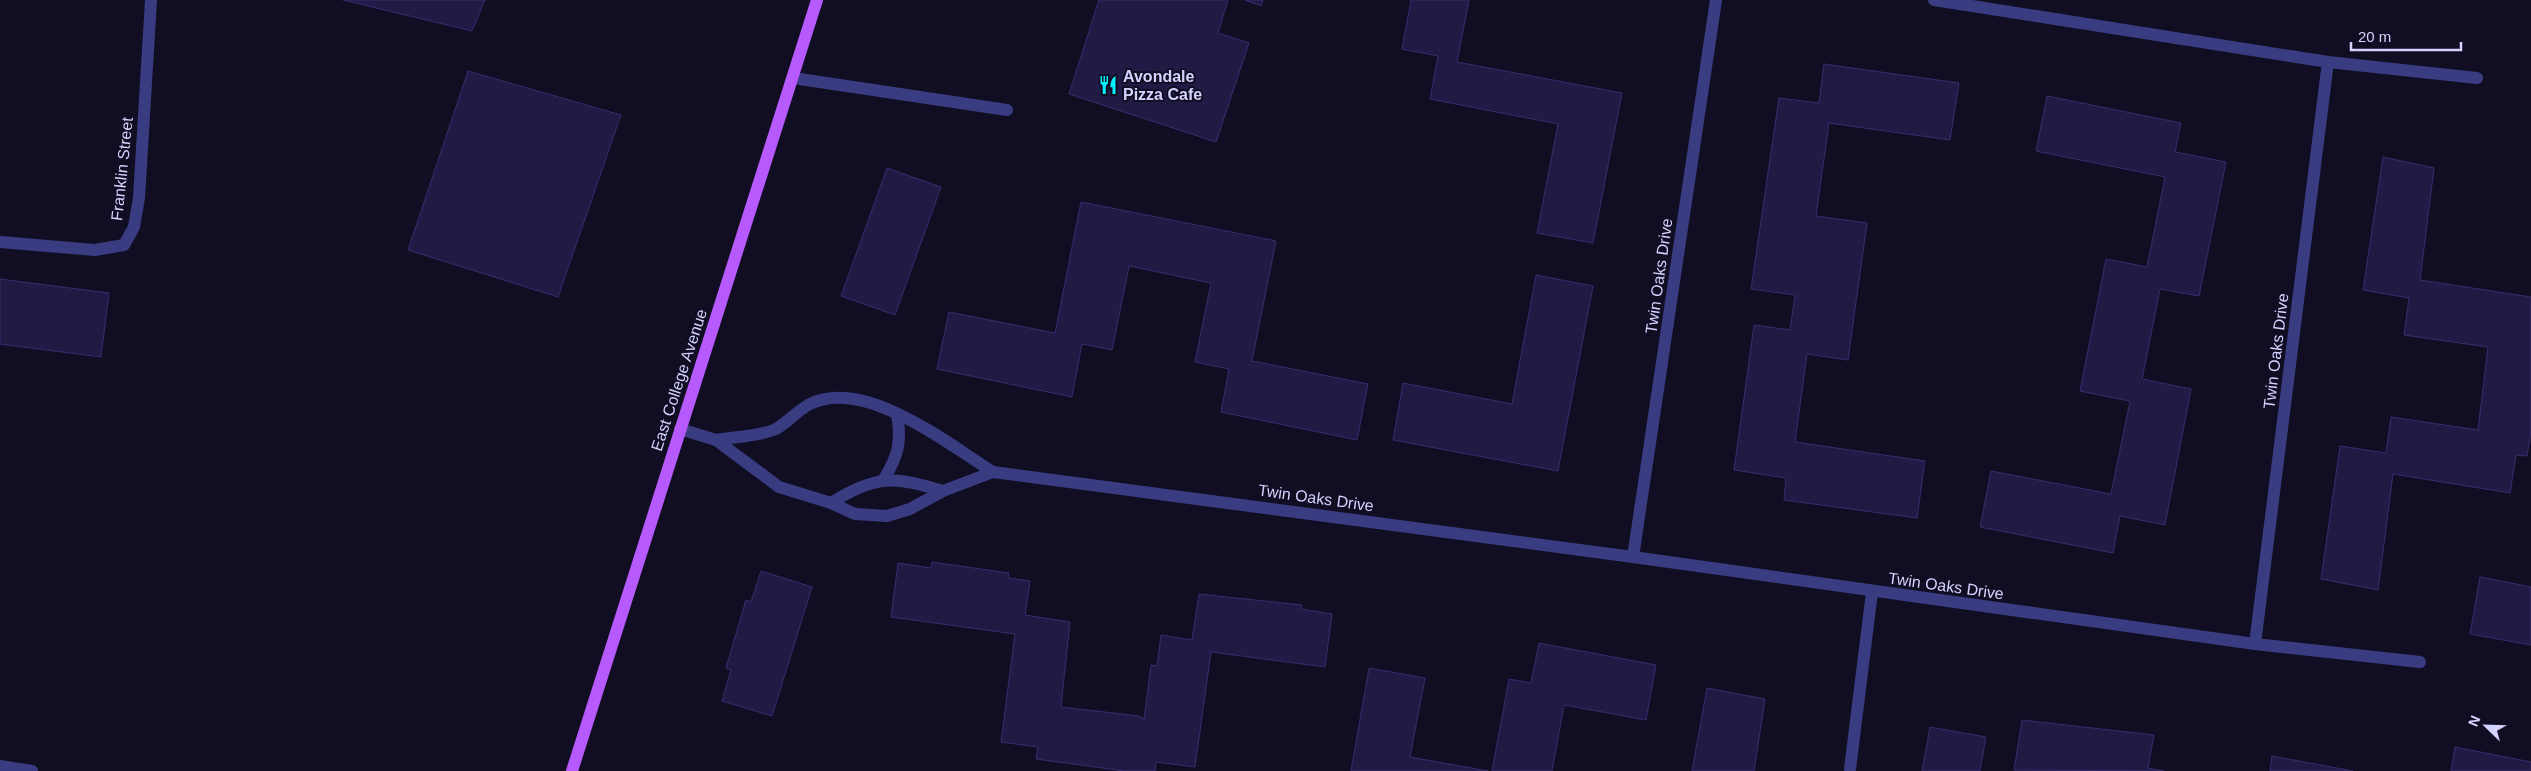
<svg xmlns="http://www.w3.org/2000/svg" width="2531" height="771" viewBox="0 0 2531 771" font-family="Arial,sans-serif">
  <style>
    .building { fill: #201b45; stroke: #362d70 }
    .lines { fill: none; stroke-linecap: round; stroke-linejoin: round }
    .minor { stroke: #3a3c82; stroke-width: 12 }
    .major { stroke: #b65afd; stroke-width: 12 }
    .labels { text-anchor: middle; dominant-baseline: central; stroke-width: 4; stroke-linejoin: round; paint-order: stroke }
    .poi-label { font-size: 16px; font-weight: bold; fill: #d4d2fe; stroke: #110e24; text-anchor: start }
    .street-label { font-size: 16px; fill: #d4d2fe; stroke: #110e24 }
  </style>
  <rect width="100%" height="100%" fill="#110e24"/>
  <g class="building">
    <path d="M343 0H485L472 31Z"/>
    <path d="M1099 0H1228L1218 33 1249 43 1216 142 1069 94Z"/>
    <path d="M1245 0H1263L1261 6Z"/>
    <path d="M1411 0H1469L1457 62 1622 93 1593 243 1537 233 1558 124 1430 99 1438 56 1402 49Z"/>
    <path d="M1824 64 1959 83 1950 140 1829 123 1816 216 1867 223 1848 360 1807 354 1795 442 1925 461 1917 518 1784 500 1786 478 1734 470 1754 325 1790 330 1795 295 1751 289 1779 98 1819 103Z"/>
    <path d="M468 71 621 115 558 297 408 250Z"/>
    <path d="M2047 96 2181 123 2175 152 2226 162 2199 296 2160 289 2142 379 2191 389 2165 525 2120 516 2113 553 1980 527 1991 471 2111 494 2130 401 2080 391 2106 259 2147 267 2165 177 2036 151Z"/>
    <path d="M2383 157 2434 168 2420 280 2531 297V431L2527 456 2516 455 2510 493 2393 474 2378 590 2321 579 2340 446 2386 453 2391 417 2478 430 2488 347 2404 335 2409 298 2363 290Z"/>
    <path d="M887 168 941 187 895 315 841 296Z"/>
    <path d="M1081 202 1276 241 1252 361 1368 384 1357 440 1221 412 1229 369 1195 362 1211 283 1129 266 1112 350 1082 344 1072 397 937 369 949 312 1055 333Z"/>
    <path d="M1536 275 1593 286 1558 471 1393 440 1403 383 1512 404Z"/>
    <path d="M0 279 109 293 101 357 0 344Z"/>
    <path d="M932 562 1009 573 1008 578 1030 581 1025 615 1070 622 1061 707 1139 716 1144 719 1151 665 1157 666 1161 635 1192 640 1199 594 1302 605 1301 609 1332 614 1325 667 1211 652 1195 767 1156 762 1155 771H1125L1036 759 1038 747 1001 742 1015 634 891 617 898 563 931 568Z"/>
    <path d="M761 571 812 587 772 716 722 701 731 670 726 668 746 600 751 602Z"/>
    <path d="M2480 577 2531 587V645L2470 634Z"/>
    <path d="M1539 643 1656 665 1646 720 1564 705 1552 771H1492L1509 679 1531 683Z"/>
    <path d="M1369 668 1425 678 1410 757 1488 771H1351Z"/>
    <path d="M1707 688 1765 699 1754 771H1692Z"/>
    <path d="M2022 720 2154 735 2148 768 2164 771 2014 770Z"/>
    <path d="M1930 727 1986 737 1980 771H1922Z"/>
    <path d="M2455 747 2531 762V771H2451Z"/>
    <path d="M2272 756 2353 771H2270Z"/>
  </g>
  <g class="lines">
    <g class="minor">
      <path d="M1934 0 2328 62 2477 78"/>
      <path d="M793 78 1007 110"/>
      <path d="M0 242 95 250 124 245 134 227 139 198 151 0"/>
      <path d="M680 429 716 440 779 487 831 503 855 514 887 516 910 509 943 491 993 472"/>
      <path d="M716 440C732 437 762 436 776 429 788 422 798 410 810 404 865 377 948 444 993 472L1633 557 2255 644 2420 662"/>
      <path d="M884 479C898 456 902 442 897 415"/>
      <path d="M831 503C875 475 894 476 943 491"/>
      <path d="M1633 557 1716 0"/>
      <path d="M2255 644 2328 62"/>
      <path d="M0 766 32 771"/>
      <path d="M1850 769 1872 592"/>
    </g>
    <path class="major" d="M572 771 817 0"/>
  </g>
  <defs>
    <g id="restaurant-bare" transform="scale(1.5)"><path d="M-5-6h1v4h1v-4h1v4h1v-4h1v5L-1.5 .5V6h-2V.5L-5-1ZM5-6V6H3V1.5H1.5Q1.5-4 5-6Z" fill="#03f1f9" stroke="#110e24" stroke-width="2.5" paint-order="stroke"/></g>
  </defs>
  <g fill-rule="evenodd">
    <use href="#restaurant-bare" x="1108" y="85"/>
  </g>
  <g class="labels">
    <g class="poi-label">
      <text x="1123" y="76">Avondale<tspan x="1123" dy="18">Pizza Cafe</tspan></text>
    </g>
    <g class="street-label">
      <text transform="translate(122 169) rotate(-84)">Franklin Street</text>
      <text transform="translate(1659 276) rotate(-82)">Twin Oaks Drive</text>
      <text transform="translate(2276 351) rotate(-83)">Twin Oaks Drive</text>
      <text transform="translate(679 380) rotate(-72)">East College Avenue</text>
      <text transform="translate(1316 498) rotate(8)">Twin Oaks Drive</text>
      <text transform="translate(1946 586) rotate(8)">Twin Oaks Drive</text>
    </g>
  </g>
  <g transform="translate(2486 726) rotate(293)" stroke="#110e24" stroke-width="4" paint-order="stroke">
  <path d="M0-4L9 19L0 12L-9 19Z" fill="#d4d2fe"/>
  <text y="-8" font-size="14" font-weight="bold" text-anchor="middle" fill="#d4d2fe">N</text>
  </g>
  <path d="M2351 42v8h110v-8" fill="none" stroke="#d4d2fe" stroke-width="2.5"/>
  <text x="2358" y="42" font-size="15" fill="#d4d2fe" stroke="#110e24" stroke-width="4" paint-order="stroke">20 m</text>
</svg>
